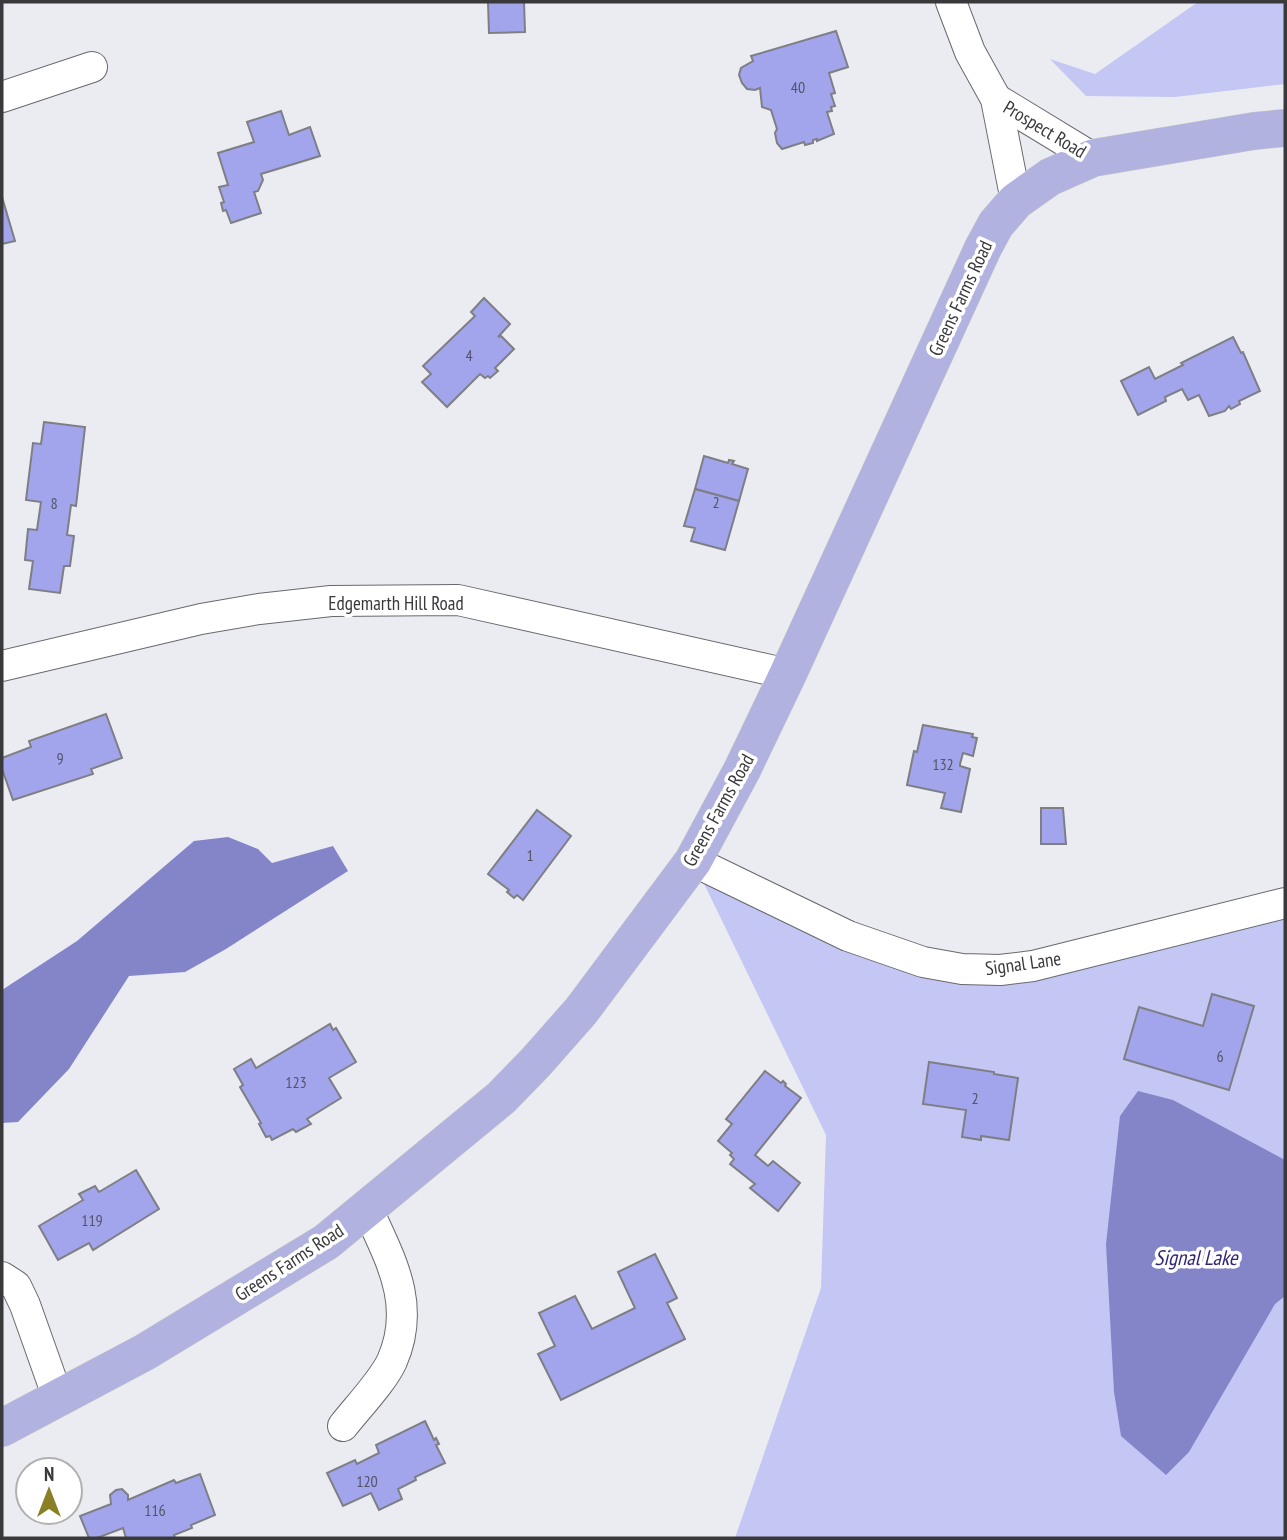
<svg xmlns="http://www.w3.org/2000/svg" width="1287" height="1540" viewBox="0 0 1287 1540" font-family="'PT Sans Narrow',sans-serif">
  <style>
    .green { fill: #c4c7f3 }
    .water { fill: #8485c9 }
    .building { fill: #a2a5eb; stroke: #7e7e85; stroke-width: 2 }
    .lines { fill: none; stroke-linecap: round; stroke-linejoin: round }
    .minor-casing { stroke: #68696f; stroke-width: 32 }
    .major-casing { stroke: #c8c8c8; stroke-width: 38 }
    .minor { stroke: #fff; stroke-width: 30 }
    .major { stroke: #b1b2e0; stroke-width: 37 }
    .labels { text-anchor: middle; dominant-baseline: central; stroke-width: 7; stroke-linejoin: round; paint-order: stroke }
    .number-label { font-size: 16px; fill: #535468 }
    .street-label { font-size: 19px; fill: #39393c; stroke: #fff }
    .water-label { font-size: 21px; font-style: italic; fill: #302676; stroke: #fff }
  </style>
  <rect width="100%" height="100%" fill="#ebebf2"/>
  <g class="green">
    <path d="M1198 2H1285V84L1175 97 1086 96 1050 59 1095 74Z"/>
    <path d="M693 861 962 969 1285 903V1538H735L821 1288 826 1135Z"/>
  </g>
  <g class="water">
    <path d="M228 837 258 849 272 863 333 846 348 871 226 949 185 972 129 976 69 1069 18 1122 2 1123V990L77 941 194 841Z"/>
    <path d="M1138 1091 1173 1100 1285 1160V1296L1275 1304 1189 1452 1166 1475 1121 1436 1114 1392 1106 1244 1120 1116Z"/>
  </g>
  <g class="building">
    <path d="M488 2H524L525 32 489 33Z"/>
    <path d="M836 31 848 67 829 73 835 93 831 94 835 106 831 107 832 111 827 112 834 134 817 141V139L813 140V143L805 145 804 142 782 149 777 143 775 133 777 129 771 110 762 107 760 88 755 90 747 89 742 83 739 75 741 68 753 61 751 56Z"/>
    <path d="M281 111 289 135 310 127 320 156 261 174 263 180 258 191 254 192 261 213 231 223 226 210 223 211 221 203 224 202 219 187 228 185 218 153 254 142 247 122Z"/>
    <path d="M2 197 15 241 2 244Z"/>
    <path d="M484 298 510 324 498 337 501 336 514 349 495 368 498 371 490 378 488 376 485 378 480 374 447 407 422 382 431 374 423 366 475 316 471 312Z"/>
    <path d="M1233 337 1241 353 1243 352 1260 391 1239 401 1240 404 1231 409 1229 406 1225 411 1209 416 1199 395 1188 400 1182 389 1165 397 1166 401 1138 415 1121 381 1149 367 1155 379 1183 365 1181 363Z"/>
    <path d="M44 422 85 427 76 506 71 505 67 535 74 536 70 566H64L60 593 29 589 33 561 25 560 28 529 37 530 41 502 26 500 33 443 41 444Z"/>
    <path d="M704 456 728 463 729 460 734 461 732 464 748 469 739 501 695 489Z"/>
    <path d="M695 489 739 501 725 550 691 541 695 528 684 526Z"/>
    <path d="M106 714 122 758 91 769 93 774 13 800 2 769V758L31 747 29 741Z"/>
    <path d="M923 725 973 734 972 737 977 738 973 756 963 753 960 764V766L970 769 961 812 941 808 945 793 907 785 914 751 917 752Z"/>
    <path d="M1041 808H1063L1066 844H1041Z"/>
    <path d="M537 810 571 836 523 900 517 895 514 898 507 892 509 890 488 874Z"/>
    <path d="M1212 994 1254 1006 1229 1090 1124 1059 1139 1007 1203 1026Z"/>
    <path d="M330 1024 333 1030 336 1028 356 1062 329 1078 341 1098 307 1119 311 1124 296 1132 293 1129 272 1140 270 1136 266 1137 259 1124 261 1123 240 1087 243 1085 234 1069 251 1059 256 1068Z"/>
    <path d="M929 1062 994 1072V1074L1018 1078 1009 1140 981 1136V1140L962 1137 966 1110 923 1104Z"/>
    <path d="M765 1071 781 1083 783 1081 786 1084 785 1086 801 1098 755 1155 768 1166 773 1161 800 1183 778 1211 750 1188 755 1184 730 1164 734 1159 730 1155 732 1153 718 1141 732 1124 726 1119Z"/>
    <path d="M136 1170 159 1209 93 1250 89 1243 58 1260 39 1226 83 1200 79 1194 95 1186 99 1192Z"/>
    <path d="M655 1254 677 1298 667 1303 685 1339 561 1400 538 1354 555 1346 539 1313 575 1296 592 1329 635 1308 618 1272Z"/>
    <path d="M425 1421 434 1440 436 1438 439 1444 436 1445 445 1463 415 1477 416 1480 398 1489 402 1499 379 1510 371 1493 343 1506 327 1473 355 1460 357 1464 379 1453 376 1445Z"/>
    <path d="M200 1474 215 1515 191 1525 192 1528 174 1535 175 1538H126L123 1528 97 1538H89L80 1516 111 1504 110 1495 116 1490 122 1489 128 1495V1500L174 1480 176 1483Z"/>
  </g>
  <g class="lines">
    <g class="minor-casing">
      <g id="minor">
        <path d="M951 2 970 52 996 99 1016 201"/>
        <path d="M2 97 92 67"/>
        <path d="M996 99 1093 158"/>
        <path d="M2 666 201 619 259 609 331 601 458 600 788 674"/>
        <path d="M693 861 848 936 923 962 962 969 1000 970 1033 966 1285 903"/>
        <path d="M2 1277 16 1286 25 1305 58 1398"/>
        <path d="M343 1426C357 1408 383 1381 392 1361 417 1304 390 1259 367 1208"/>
      </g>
    </g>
    <g class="major-casing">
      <path id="major" d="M2 1428 145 1352 326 1242 501 1098 536 1062 581 1011 693 861 742 770 788 674 983 248 996 224 1016 201 1050 177 1093 158 1254 131 1285 128"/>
    </g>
    <use href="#minor" class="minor"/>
    <use href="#major" class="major"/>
  </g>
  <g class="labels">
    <g class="number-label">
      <text x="798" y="87">40</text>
      <text x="469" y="355">4</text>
      <text x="716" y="502">2</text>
      <text x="54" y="503">8</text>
      <text x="60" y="758">9</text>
      <text x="943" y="764">132</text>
      <text x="530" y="855">1</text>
      <text x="1220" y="1056">6</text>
      <text x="296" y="1082">123</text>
      <text x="975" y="1098">2</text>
      <text x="92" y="1220">119</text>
      <text x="367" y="1481">120</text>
      <text x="155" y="1510">116</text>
    </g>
    <g class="street-label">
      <text transform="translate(1045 129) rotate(31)">Prospect Road</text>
      <text transform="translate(960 298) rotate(-65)">Greens Farms Road</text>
      <text x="396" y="603">Edgemarth Hill Road</text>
      <text transform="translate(718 810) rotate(-61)">Greens Farms Road</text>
      <text transform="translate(1023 963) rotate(-8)">Signal Lane</text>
      <text transform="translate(289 1262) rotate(-33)">Greens Farms Road</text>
    </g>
    <g class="water-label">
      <text x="1196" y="1257">Signal Lake</text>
    </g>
  </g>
  <rect width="1287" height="1540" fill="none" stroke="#39393c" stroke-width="7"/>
  <g transform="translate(49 1491)"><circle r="33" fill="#ffffff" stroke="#b0b0b1" stroke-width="2"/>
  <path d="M0-5L12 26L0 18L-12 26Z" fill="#8a7f25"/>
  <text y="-10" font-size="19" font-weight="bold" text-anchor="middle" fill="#39393c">N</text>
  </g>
</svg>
